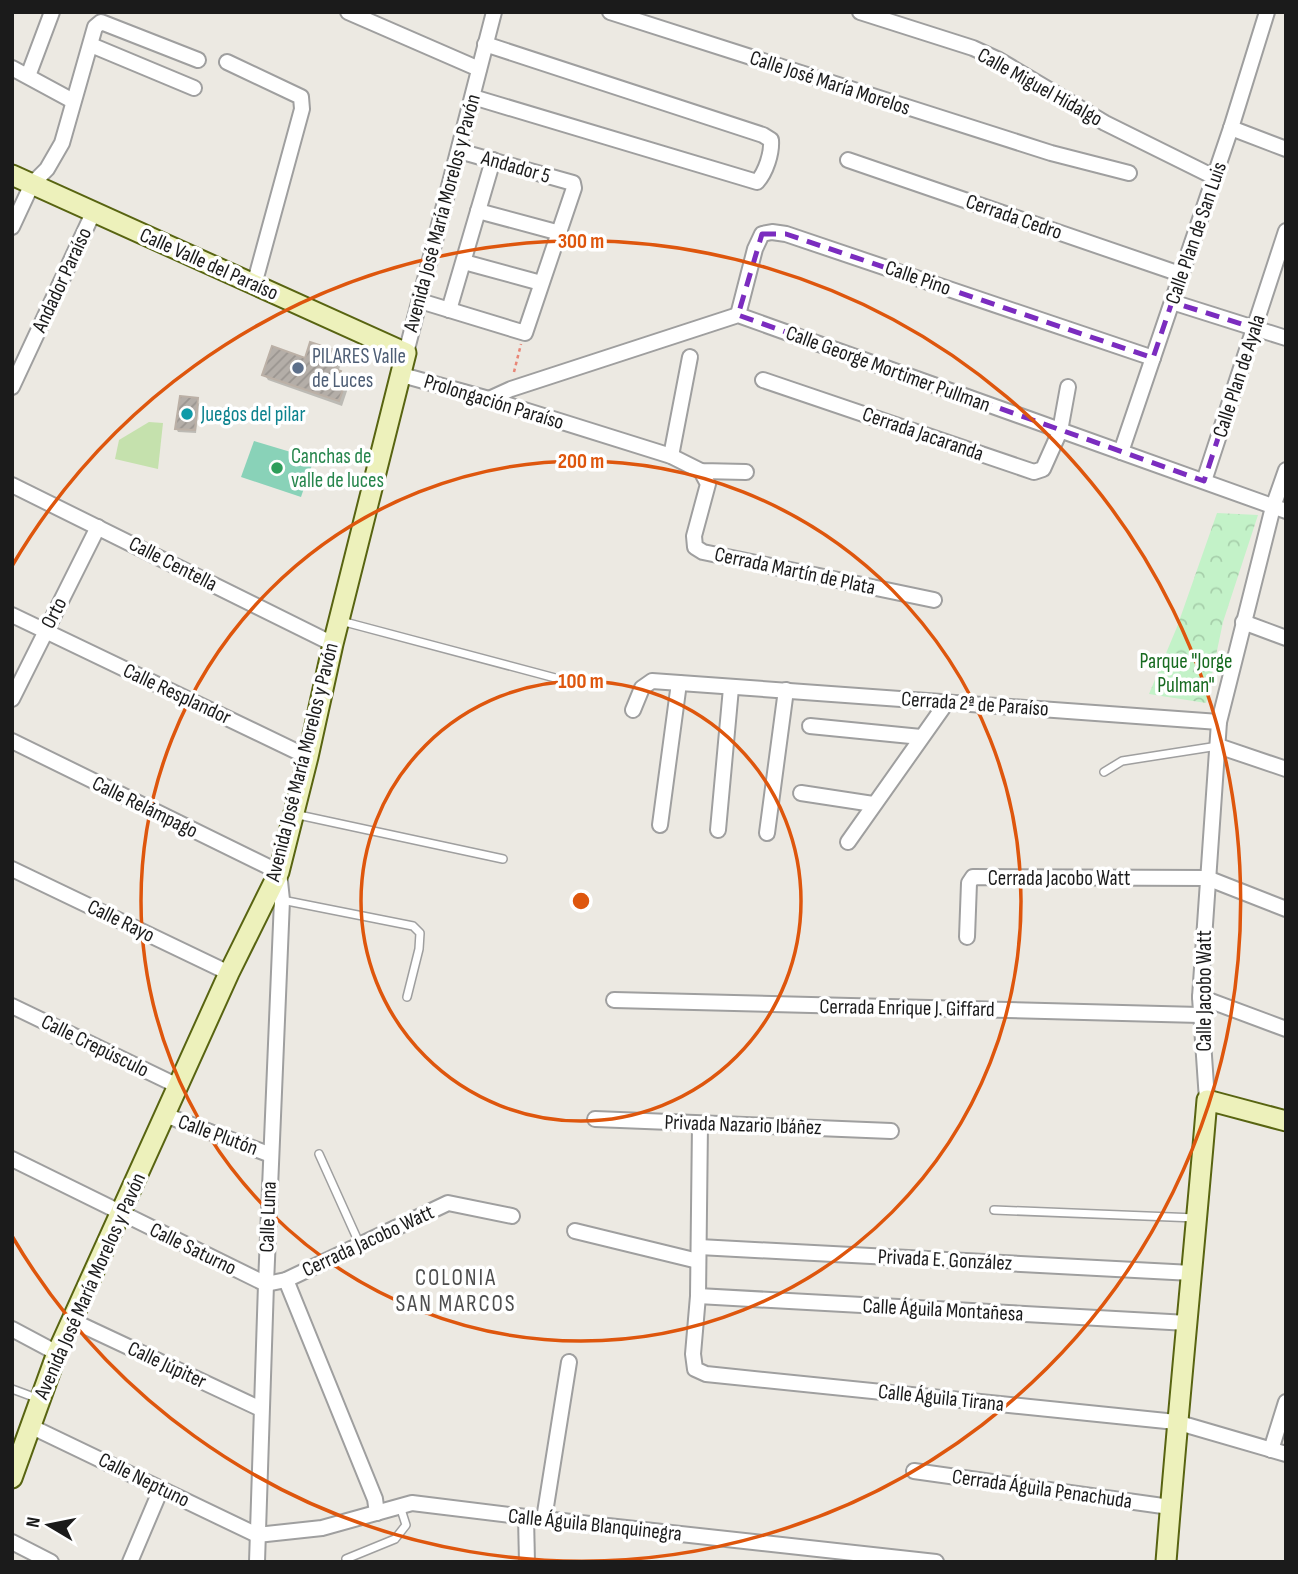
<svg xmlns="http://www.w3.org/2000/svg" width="1298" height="1574" viewBox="0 0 1298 1574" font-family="'Sofia Sans Condensed',sans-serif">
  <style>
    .park { fill: url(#park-crowns) }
    .garden { fill: #c5e1ad }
    .pitch { fill: #89d2b8 }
    .shadow { fill: #0003 }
    .building { fill: url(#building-hatch); stroke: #bbb0a6; stroke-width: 2 }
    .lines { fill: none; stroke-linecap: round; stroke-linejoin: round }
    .lane-casing { stroke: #9f9f9f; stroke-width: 10 }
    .street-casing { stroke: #9f9f9f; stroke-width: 18 }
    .secondary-casing { stroke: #586411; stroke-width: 23 }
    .path { stroke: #e88677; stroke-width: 2.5; stroke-dasharray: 3.5 3.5; stroke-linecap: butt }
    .lane { stroke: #fff; stroke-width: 7 }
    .street { stroke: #fff; stroke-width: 14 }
    .secondary { stroke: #edf1bb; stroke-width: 19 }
    .marked { fill: none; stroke: #7b2cbf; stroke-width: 5; stroke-dasharray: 14 9; stroke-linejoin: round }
    .ring { fill: none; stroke: #de560d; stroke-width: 3.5 }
    .service-dot { fill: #5c6f8a; stroke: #fff; stroke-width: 2.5 }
    .culture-dot { fill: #0f9aa8; stroke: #fff; stroke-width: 2.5 }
    .leisure-dot { fill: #2e9e5b; stroke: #fff; stroke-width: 2.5 }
    .labels { text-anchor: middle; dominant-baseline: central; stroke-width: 7; stroke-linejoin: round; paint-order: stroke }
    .street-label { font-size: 21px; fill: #1b1b1b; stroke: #fff }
    .service-label { font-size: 21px; fill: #4e5e75; stroke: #fff; text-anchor: start }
    .culture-label { font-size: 21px; fill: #0d838f; stroke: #fff; text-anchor: start }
    .leisure-label { font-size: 21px; fill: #27864d; stroke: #fff; text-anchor: start }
    .park-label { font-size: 21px; fill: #186b21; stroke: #fff }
    .neighbourhood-label { font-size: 23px; letter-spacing: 2px; fill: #4e4e4e; stroke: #fff }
    .centre { fill: #de560d; stroke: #fff; stroke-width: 3.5 }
    .ring-label { font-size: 21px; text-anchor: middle; font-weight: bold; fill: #de560d; stroke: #fff; stroke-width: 7; stroke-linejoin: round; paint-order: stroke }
  </style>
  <defs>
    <pattern id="park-crowns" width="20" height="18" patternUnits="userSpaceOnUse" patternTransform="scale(1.75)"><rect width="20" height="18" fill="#c3f2c8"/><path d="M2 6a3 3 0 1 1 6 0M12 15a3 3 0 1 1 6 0" fill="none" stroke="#a7cfab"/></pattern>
    <pattern id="building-hatch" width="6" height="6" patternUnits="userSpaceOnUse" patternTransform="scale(1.75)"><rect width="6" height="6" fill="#b4aea8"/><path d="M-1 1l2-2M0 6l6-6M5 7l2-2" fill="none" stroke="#9a9590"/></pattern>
  </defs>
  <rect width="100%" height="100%" fill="#ece9e2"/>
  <path class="park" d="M1217 513 1258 515 1223 622 1206 703 1149 694 1177 627Z"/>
  <path class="garden" d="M149 422 163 423 158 469 115 459 119 440Z"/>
  <path class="pitch" d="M254 441 314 459 301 497 241 477Z"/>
  <g class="shadow">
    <path d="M339 353 343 359 338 372 349 385 342 406 268 380 264 374 306 360Z"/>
    <path d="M196 400 199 404 196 433 178 432 176 428Z"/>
  </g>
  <g class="building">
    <path d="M310 342 340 352 335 369 341 371 339 376 347 378 339 401 262 375 272 346 305 358Z"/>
    <path d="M180 396 198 398 195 430 175 429Z"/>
  </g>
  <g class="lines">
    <g class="lane-casing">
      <g id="lane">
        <path d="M341 621 574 683"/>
        <path d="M1104 772 1122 761 1218 746"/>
        <path d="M294 814 503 859"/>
        <path d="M282 900 413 926 420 933 419 949 407 997"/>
        <path d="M319 1154 360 1245"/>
        <path d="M994 1210 1196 1218"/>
        <path d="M12 1389 39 1399"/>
        <path d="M346 1559 395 1539 406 1525 400 1506"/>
      </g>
    </g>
    <g class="street-casing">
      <g id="street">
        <path d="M348 12 479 69"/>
        <path d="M610 12 1051 153 1129 173"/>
        <path d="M860 12 973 48 999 60 1105 123 1214 177"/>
        <path d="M91 45 194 88"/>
        <path d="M227 62 301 97 302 109 254 285"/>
        <path d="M12 68 73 101"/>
        <path d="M28 76 52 12"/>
        <path d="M473 97 757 182C766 172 772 153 771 140L763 135 485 44"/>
        <path d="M1231 128 1286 149"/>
        <path d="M848 160 1180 274"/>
        <path d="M478 211 560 233"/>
        <path d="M12 227 32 184 47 169 62 143 95 27 101 22 198 60"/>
        <path d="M464 262 541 283"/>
        <path d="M420 301 525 333 574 188 573 183 459 151"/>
        <path d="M1172 302 1286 338"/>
        <path d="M449 310 493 160"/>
        <path d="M738 315 755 249 762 234 772 232 786 234 1153 358"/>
        <path d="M406 353 494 12"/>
        <path d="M402 375 489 399 671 456 701 471 746 472"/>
        <path d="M763 380 1034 472 1043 469 1060 431 1068 387"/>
        <path d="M12 387 94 211"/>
        <path d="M489 399 511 389 738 315 1286 511"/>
        <path d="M1121 452 1231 128 1267 12"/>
        <path d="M671 456 690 357"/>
        <path d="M701 471 708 484 694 536 695 547 703 552 934 600"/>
        <path d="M1204 481 1286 231"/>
        <path d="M12 485 333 644"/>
        <path d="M12 615 308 757"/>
        <path d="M1243 622 1286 638"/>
        <path d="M12 699 98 527"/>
        <path d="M633 710 642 688 652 681 1219 722"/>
        <path d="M810 726 921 737"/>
        <path d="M12 741 279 872 282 900 266 1284 257 1562"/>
        <path d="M1218 746 1286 769"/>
        <path d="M801 793 873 804"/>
        <path d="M660 825 679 683"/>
        <path d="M718 830 731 688"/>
        <path d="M767 833 786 690"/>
        <path d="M848 842 947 702"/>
        <path d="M12 869 229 973"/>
        <path d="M967 937 969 883 973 877 1207 878 1286 909"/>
        <path d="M1200 997 1286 1029"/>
        <path d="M614 1000 1200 1015"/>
        <path d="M12 1006 178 1086"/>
        <path d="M1207 1100 1200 997 1219 722 1273 507 1286 470"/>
        <path d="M165 1115 271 1155"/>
        <path d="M595 1119 891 1131"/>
        <path d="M700 1124 698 1296 693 1354 695 1369 706 1374 1176 1422 1286 1454"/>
        <path d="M12 1159 266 1284 286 1280 448 1203 512 1216"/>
        <path d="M575 1231 698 1261"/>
        <path d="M699 1247 1192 1273"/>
        <path d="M286 1280 375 1499 377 1513"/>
        <path d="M698 1296 1188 1323"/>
        <path d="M73 1321 261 1409"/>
        <path d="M12 1329 57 1353"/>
        <path d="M30 1426 257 1535 322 1528 412 1503 526 1517 936 1562"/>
        <path d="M1271 1450 1286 1402"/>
        <path d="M914 1471 1170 1507"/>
        <path d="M526 1517 527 1562"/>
        <path d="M544 1519 569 1362"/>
        <path d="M12 1542 51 1562"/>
        <path d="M130 1562 161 1489"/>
      </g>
    </g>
    <g class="secondary-casing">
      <g id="secondary">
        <path d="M12 175 406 353 333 644 308 757 279 872 229 973 57 1353 12 1478"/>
        <path d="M1166 1562C1178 1408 1194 1254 1207 1100L1286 1121"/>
      </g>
    </g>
    <path class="path" d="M514 372 521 344"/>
    <use href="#lane" class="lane"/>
    <use href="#street" class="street"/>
    <use href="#secondary" class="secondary"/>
  </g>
  <path class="marked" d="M762 234H786L1153 358 1172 302 1254 328 1204 481 738 315Z"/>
  <g class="ring">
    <circle cx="581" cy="901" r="220"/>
    <circle cx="581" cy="901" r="440"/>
    <path d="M12 566A660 660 0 1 1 12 1236"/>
  </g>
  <circle class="service-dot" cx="298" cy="368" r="7"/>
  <circle class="culture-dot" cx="187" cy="414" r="7"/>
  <circle class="leisure-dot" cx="277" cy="468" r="7"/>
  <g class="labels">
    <g class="street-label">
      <text transform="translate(830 83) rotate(18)">Calle José María Morelos</text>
      <text transform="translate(1040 87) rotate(29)">Calle Miguel Hidalgo</text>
      <text transform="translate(516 167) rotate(16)">Andador 5</text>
      <text transform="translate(442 213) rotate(-75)">Avenida José María Morelos y Pavón</text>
      <text transform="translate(1014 217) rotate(19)">Cerrada Cedro</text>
      <text transform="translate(1196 233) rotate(-71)">Calle Plan de San Luis</text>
      <text transform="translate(209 264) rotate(24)">Calle Valle del Paraíso</text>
      <text transform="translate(918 278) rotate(19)">Calle Pino</text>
      <text transform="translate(62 280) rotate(-65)">Andador Paraíso</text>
      <text transform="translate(888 369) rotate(20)">Calle George Mortimer Pullman</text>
      <text transform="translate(1239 376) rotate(-72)">Calle Plan de Ayala</text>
      <text transform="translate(494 402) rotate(17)">Prolongación Paraíso</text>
      <text transform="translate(923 434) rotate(19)">Cerrada Jacaranda</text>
      <text transform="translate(173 564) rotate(27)">Calle Centella</text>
      <text transform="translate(795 571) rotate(12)">Cerrada Martín de Plata</text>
      <text transform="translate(54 613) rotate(-63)">Orto</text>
      <text transform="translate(177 694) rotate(25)">Calle Resplandor</text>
      <text transform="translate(975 704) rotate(4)">Cerrada 2ª de Paraíso</text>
      <text transform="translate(302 762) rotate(-76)">Avenida José María Morelos y Pavón</text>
      <text transform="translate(145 807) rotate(26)">Calle Relámpago</text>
      <text x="1059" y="878">Cerrada Jacobo Watt</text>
      <text transform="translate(121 921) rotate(26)">Calle Rayo</text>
      <text transform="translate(1204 991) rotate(-90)">Calle Jacobo Watt</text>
      <text transform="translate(907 1008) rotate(1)">Cerrada Enrique J. Giffard</text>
      <text transform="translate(95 1046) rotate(26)">Calle Crepúsculo</text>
      <text transform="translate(743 1125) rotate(2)">Privada Nazario Ibáñez</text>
      <text transform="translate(218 1135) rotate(20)">Calle Plutón</text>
      <text transform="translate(268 1217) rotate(-88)">Calle Luna</text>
      <text transform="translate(368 1241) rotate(-25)">Cerrada Jacobo Watt</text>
      <text transform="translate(193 1249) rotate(26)">Calle Saturno</text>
      <text transform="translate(945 1260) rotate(3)">Privada E. González</text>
      <text transform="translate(90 1286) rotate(-66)">Avenida José María Morelos y Pavón</text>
      <text transform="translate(943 1310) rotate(3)">Calle Águila Montañesa</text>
      <text transform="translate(167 1365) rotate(25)">Calle Júpiter</text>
      <text transform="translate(941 1398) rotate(6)">Calle Águila Tirana</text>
      <text transform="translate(144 1480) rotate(26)">Calle Neptuno</text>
      <text transform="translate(1042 1489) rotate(8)">Cerrada Águila Penachuda</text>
      <text transform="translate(595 1525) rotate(6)">Calle Águila Blanquinegra</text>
    </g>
    <g class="service-label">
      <text x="312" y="356">PILARES Valle<tspan x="312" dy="24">de Luces</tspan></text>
    </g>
    <g class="culture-label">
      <text x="201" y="414">Juegos del pilar</text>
    </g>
    <g class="leisure-label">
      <text x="291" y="456">Canchas de<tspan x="291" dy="24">valle de luces</tspan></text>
    </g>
    <g class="park-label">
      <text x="1186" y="661">Parque "Jorge<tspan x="1186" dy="24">Pulman"</tspan></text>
    </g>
    <g class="neighbourhood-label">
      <text x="456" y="1278">COLONIA<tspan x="456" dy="26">SAN MARCOS</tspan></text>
    </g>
  </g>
  <circle cx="581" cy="901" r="10" class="centre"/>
  <g class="ring-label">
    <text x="581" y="248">300 m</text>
    <text x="581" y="468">200 m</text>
    <text x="581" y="688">100 m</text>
  </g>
  <rect width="1298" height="1574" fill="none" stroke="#1b1b1b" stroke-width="28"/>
  <g transform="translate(49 1525) rotate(280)" stroke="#ffffff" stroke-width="5" paint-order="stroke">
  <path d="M0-5L12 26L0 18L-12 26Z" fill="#1b1b1b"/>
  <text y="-10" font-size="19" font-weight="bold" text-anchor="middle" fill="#1b1b1b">N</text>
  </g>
</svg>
